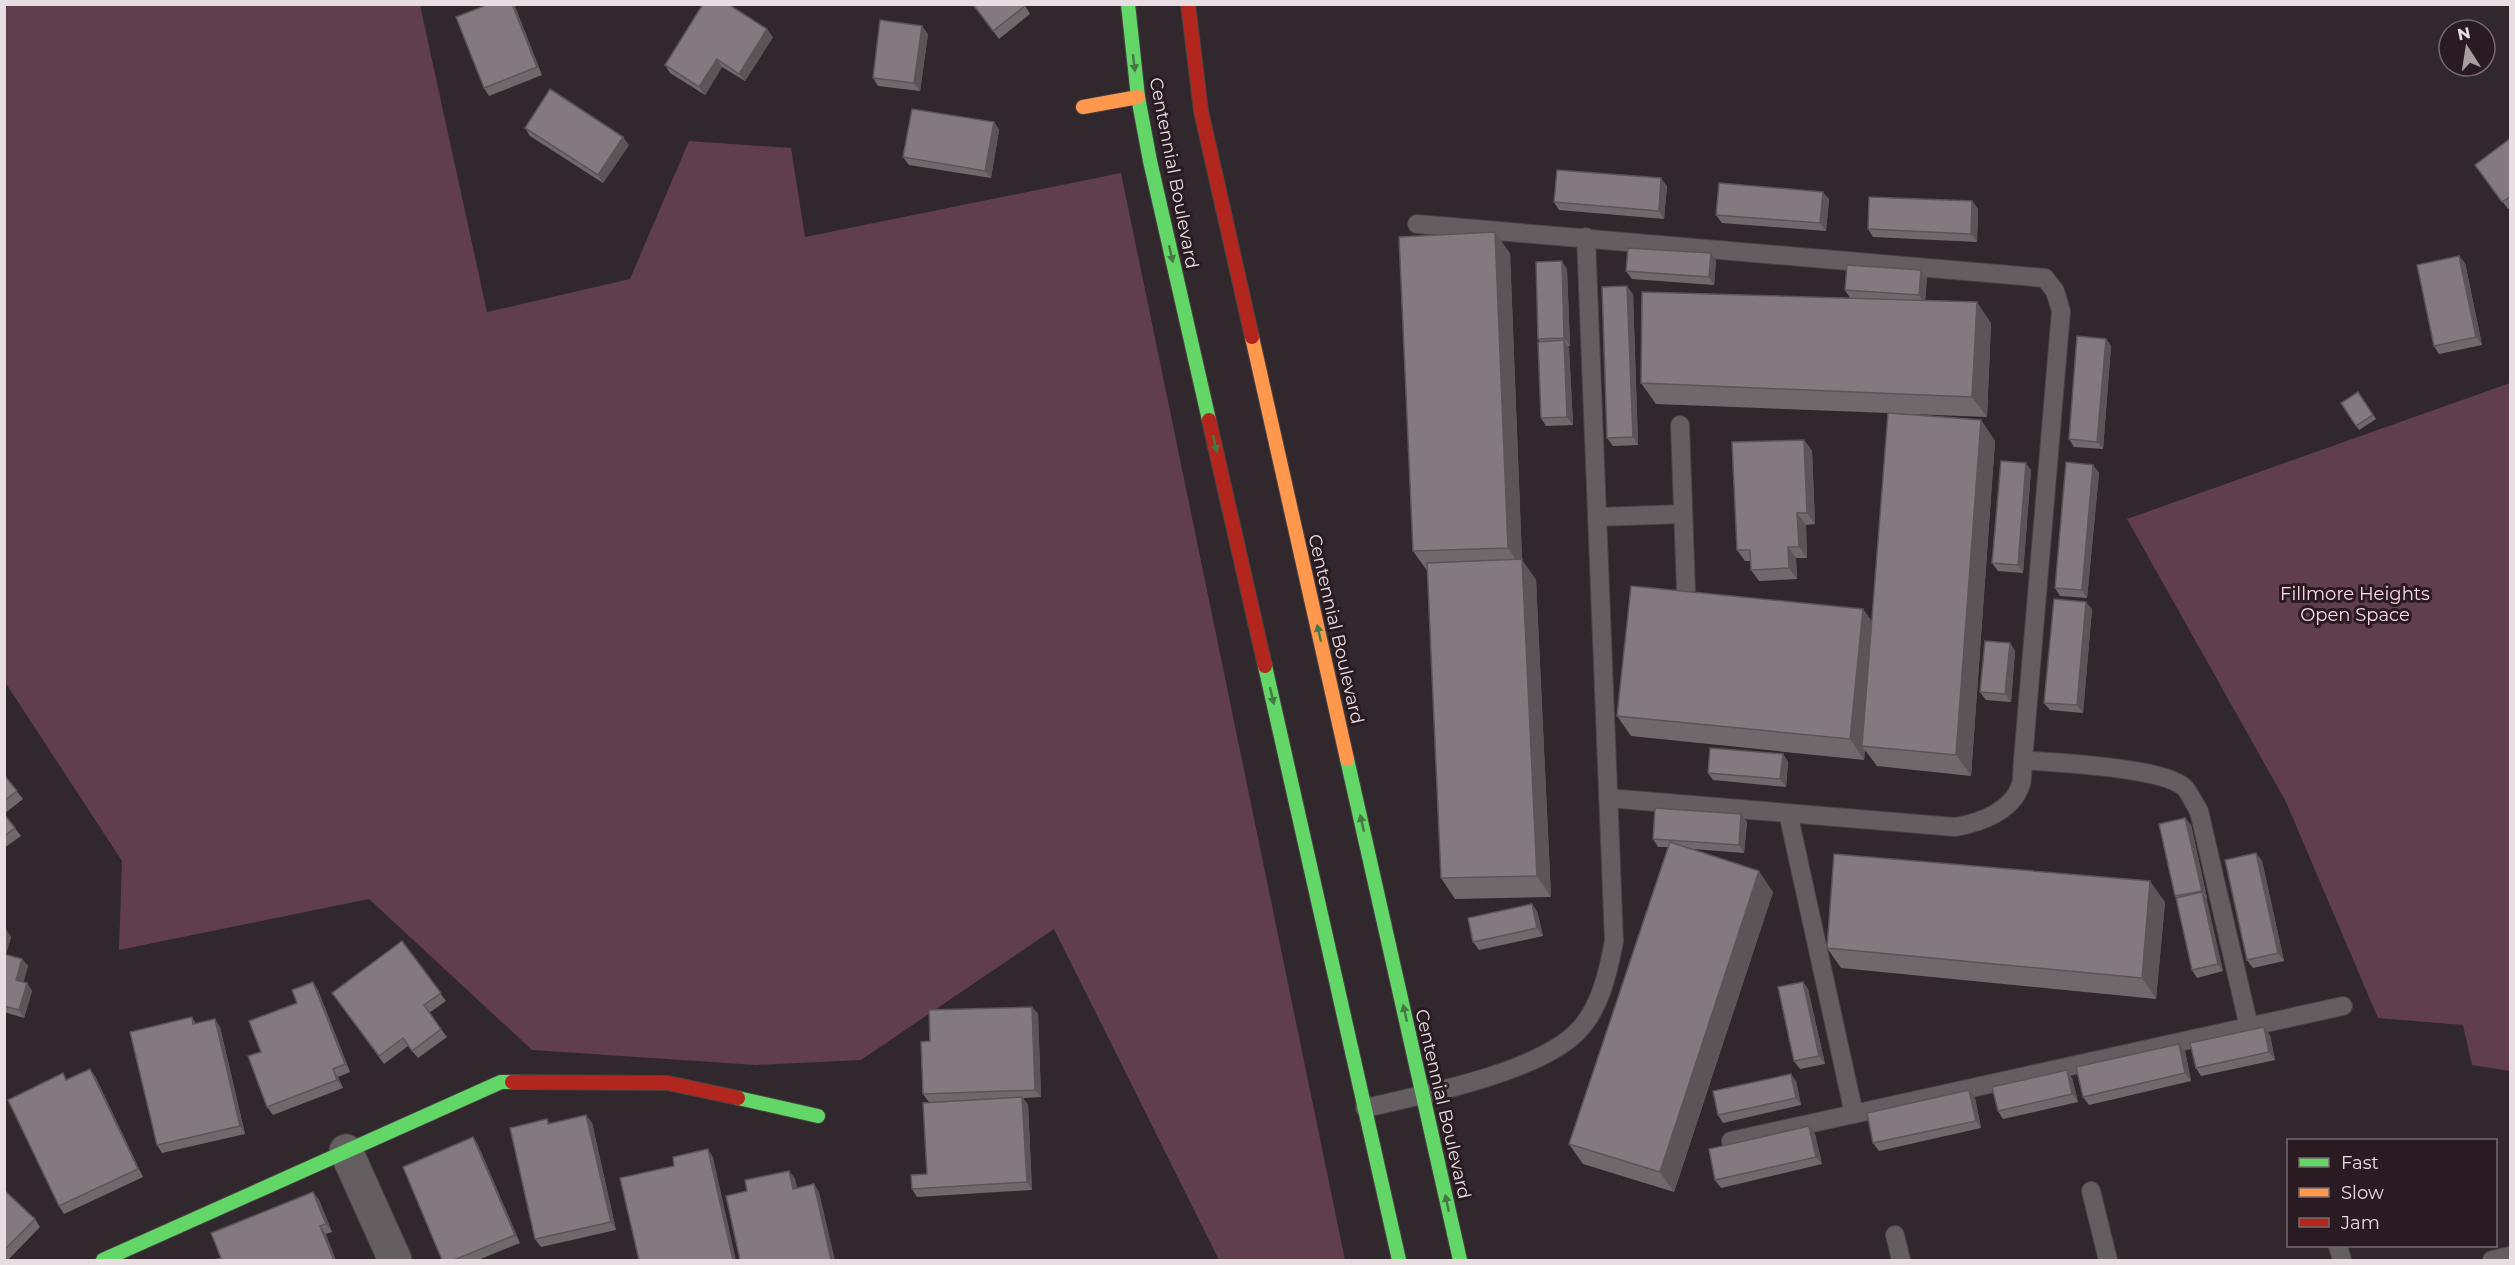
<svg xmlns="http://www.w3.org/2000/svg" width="2515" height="1265" viewBox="0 0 2515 1265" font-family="Montserrat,sans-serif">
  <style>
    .green { fill: #603e4d }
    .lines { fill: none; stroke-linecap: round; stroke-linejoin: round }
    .lane-casing { stroke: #4a4346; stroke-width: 20 }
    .street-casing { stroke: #4a4346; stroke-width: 35 }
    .fast-casing { stroke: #4a4346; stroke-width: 16 }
    .slow-casing { stroke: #4a4346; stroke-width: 16 }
    .jam-casing { stroke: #4a4346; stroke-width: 16 }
    .lane { stroke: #645e61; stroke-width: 18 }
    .street { stroke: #645e61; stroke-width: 33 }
    .fast { stroke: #63d668; stroke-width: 14 }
    .slow { stroke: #ff974d; stroke-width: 14 }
    .jam { stroke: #b3261e; stroke-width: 14 }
    .wall { fill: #70696c }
    .shaded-wall { fill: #5b5558 }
    .building { fill: #827a7e; stroke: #5b5558; stroke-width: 1.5 }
    .oneway { fill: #467844 }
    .labels { text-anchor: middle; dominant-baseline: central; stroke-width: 6; stroke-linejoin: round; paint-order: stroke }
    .street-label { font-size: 18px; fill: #e8dee1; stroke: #291b21 }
    .park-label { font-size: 18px; fill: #fed8e6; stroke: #291b21 }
  </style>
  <rect width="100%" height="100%" fill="#30282c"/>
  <g class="green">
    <path d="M4 5H420L487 312 630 279 689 141 791 148 805 237 1121 173 1345 1260H1219L1054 929 861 1060 756 1065 532 1050 369 899 119 950 122 861 5 682Z"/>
    <path d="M2510 383V1071L2472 1065 2463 1025 2378 1018 2286 802 2127 519Z"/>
  </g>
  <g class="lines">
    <g class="lane-casing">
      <g id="lane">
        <path d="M1417 224 2045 278 2055 291 2061 311 2023 760C2022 767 2023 777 2021 784 2013 811 1980 823 1955 827L1608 798"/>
        <path d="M1680 425 1686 590"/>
        <path d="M1597 517 1683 514"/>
        <path d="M2023 760C2057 763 2161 767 2184 787 2190 793 2194 804 2199 811L2249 1027"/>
        <path d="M1788 813 1854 1114"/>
        <path d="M1365 1108C1422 1095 1535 1073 1576 1033 1600 1010 1608 973 1614 941L1586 237"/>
        <path d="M1731 1141 2343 1006"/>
        <path d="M2091 1191 2108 1260"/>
        <path d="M1895 1235 1901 1260"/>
        <path d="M2338 1246 2342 1260"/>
        <path d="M2492 1260 2510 1256"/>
      </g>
    </g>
    <g class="street-casing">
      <path id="street" d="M346 1151 395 1260"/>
    </g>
    <g class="fast-casing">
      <g id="fast">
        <path d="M1128 4 1138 97 1150 161 1209 420"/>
        <path d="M1265 666 1399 1260"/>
        <path d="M1347 759 1460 1260"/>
        <path d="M738 1098 818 1116"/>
        <path d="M103 1260 501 1082H512"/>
      </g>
    </g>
    <g class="slow-casing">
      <g id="slow">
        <path d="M1083 107 1138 97"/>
        <path d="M1252 337 1347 759"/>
      </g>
    </g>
    <g class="jam-casing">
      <g id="jam">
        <path d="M1188 4 1201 111 1252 337"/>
        <path d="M1209 420 1265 666"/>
        <path d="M512 1082 668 1083 738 1098"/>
      </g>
    </g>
    <use href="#lane" class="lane"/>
    <use href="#street" class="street"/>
    <use href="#fast" class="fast"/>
    <use href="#slow" class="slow"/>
    <use href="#jam" class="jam"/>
  </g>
  <g class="wall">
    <path d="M489 4H514L542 75 489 96 484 88Z"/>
    <path d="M972 4H1024L1030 14 999 39Z"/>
    <path d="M928 34 920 91 878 86 873 78Z"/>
    <path d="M773 37 745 81 722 67 705 95 670 73 665 65Z"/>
    <path d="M994 122 999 130 991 178 909 165 903 157Z"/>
    <path d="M525 128 629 145 603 183 530 136Z"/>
    <path d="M2511 138V208L2508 209 2475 165Z"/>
    <path d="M1667 186 1664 219 1559 210 1554 202Z"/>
    <path d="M1829 199 1826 231 1722 223 1716 215Z"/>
    <path d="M1972 201 1978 209 1977 242 1873 237 1868 229Z"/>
    <path d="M1510 253 1522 560 1536 580 1551 897 1455 899 1441 878 1428 572 1413 551Z"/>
    <path d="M1716 261 1714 285 1632 279 1626 271Z"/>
    <path d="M2465 263 2482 345 2439 354 2434 346Z"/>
    <path d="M1567 269 1570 346H1568L1569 348 1573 425 1546 426 1541 418 1540 342 1538 339Z"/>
    <path d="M1921 270 1927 278 1925 301 1991 323 1987 417 1911 414 1981 420 1995 441 1971 776 1877 766 1865 750 1864 760 1631 736 1617 716 1863 609 1872 622 1888 413 1656 404 1641 383 1863 299 1850 298 1845 290Z"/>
    <path d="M1633 294 1638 445 1613 446 1607 438Z"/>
    <path d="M2106 339 2111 346 2103 449 2074 447 2069 439Z"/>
    <path d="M2358 392 2376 419 2359 430 2341 403Z"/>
    <path d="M1804 440 1812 451 1815 524 1806 525 1807 558H1796L1797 579 1759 581 1751 570V561H1745L1737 550Z"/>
    <path d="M2093 465 2099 473 2087 598 2060 596 2055 588Z"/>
    <path d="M2031 470 2023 573 1998 571 1992 563Z"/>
    <path d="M2092 609 2083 713 2050 710 2044 703Z"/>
    <path d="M2010 643 2015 651 2011 702 1986 700 1980 692Z"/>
    <path d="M1783 754 1788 762 1786 787 1713 780 1708 773Z"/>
    <path d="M4 775 23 799 4 814Z"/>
    <path d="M4 814 21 836 4 848Z"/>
    <path d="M1741 814 1747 822 1744 853 1693 849 1773 892 1674 1192 1583 1164 1569 1144 1668 847H1658L1653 839Z"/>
    <path d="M2185 818 2191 825 2207 898 2206 899 2223 971 2197 978 2192 970 2177 898 2175 896Z"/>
    <path d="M2256 853 2262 861 2284 961 2253 968 2247 960Z"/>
    <path d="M2165 902 2156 999 1841 968 1827 948Z"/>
    <path d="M1537 911 1543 936 1479 950 1473 942Z"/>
    <path d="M4 929 11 937 6 954 22 959 28 966 23 982 27 983 32 991 24 1018 4 1012Z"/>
    <path d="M402 941 446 1001 429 1013 447 1037 418 1058 408 1046 384 1064 332 993Z"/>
    <path d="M1803 982 1808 989 1825 1064 1800 1069 1794 1061Z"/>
    <path d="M318 990 350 1072 338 1077 343 1088 273 1115 267 1107 261 1052 297 1003Z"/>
    <path d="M1032 1007 1038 1014 1041 1097 1023 1098 1028 1105 1032 1190 917 1197 912 1189 927 1174 929 1102 923 1094 930 1041Z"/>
    <path d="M192 1017 196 1024 220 1027 245 1134 162 1153 157 1145Z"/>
    <path d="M2270 1035 2275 1060 2201 1076 2196 1068Z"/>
    <path d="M2185 1051 2191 1081 2089 1105 2083 1097Z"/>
    <path d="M95 1076 143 1177 64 1214 59 1206 68 1079Z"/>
    <path d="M2072 1078 2078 1102 2003 1119 1998 1111Z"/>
    <path d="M1796 1081 1801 1105 1723 1123 1718 1115Z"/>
    <path d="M1975 1098 1981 1128 1879 1151 1873 1143Z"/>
    <path d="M586 1115 592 1123 616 1230 541 1247 535 1239 547 1119 550 1124Z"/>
    <path d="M1815 1134 1822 1164 1721 1188 1715 1180Z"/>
    <path d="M473 1137 478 1145 520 1243 478 1260H442Z"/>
    <path d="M4 1190 35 1219 40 1227 8 1260H4Z"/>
    <path d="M313 1192 319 1200 332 1232 326 1234 221 1258Z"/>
  </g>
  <g class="shaded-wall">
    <path d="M512 4 514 5 542 75 537 67Z"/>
    <path d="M922 26 928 34 920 91 914 83Z"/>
    <path d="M767 29 773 37 745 81 739 74Z"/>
    <path d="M717 59 722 67 705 95 699 87Z"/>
    <path d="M994 122 999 130 991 178 985 171Z"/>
    <path d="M623 137 629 145 603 183 598 175Z"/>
    <path d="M1661 178 1667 186 1664 219 1659 211Z"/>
    <path d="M1823 192 1829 199 1826 231 1820 223Z"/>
    <path d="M1972 201 1978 209 1977 242 1971 234Z"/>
    <path d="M1495 232 1510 253 1522 560 1536 580 1551 897 1537 876 1522 568 1508 548Z"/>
    <path d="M1711 253 1716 261 1714 285 1709 277Z"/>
    <path d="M2459 256 2465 263 2482 345 2476 337Z"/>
    <path d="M1562 261 1567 269 1570 346 1564 338Z"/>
    <path d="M1921 270 1927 278 1925 303 1919 295Z"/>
    <path d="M1627 286 1633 294 1638 445 1633 437Z"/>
    <path d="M1977 302 1991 323 1987 417 1972 397Z"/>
    <path d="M2106 339 2111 346 2103 449 2097 442Z"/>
    <path d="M1564 340 1569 348 1573 425 1567 417Z"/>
    <path d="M1981 420 1995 441 1971 776 1956 755Z"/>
    <path d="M1804 440 1812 451 1815 524 1807 513Z"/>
    <path d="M2026 463 2031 470 2023 573 2018 565Z"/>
    <path d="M2093 465 2099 473 2087 598 2082 590Z"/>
    <path d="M1797 513 1806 525 1807 558 1799 547Z"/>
    <path d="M1788 547 1796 558 1797 579 1789 568Z"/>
    <path d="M2086 602 2092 609 2083 713 2077 705Z"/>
    <path d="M1863 609 1877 629 1862 746 1865 750 1864 760 1850 739Z"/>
    <path d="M2010 643 2015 651 2011 702 2005 694Z"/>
    <path d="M1783 754 1788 762 1786 787 1780 779Z"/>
    <path d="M1741 814 1747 822 1744 853 1739 845Z"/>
    <path d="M2185 818 2191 825 2207 898 2202 891Z"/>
    <path d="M2256 853 2262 861 2284 961 2278 953Z"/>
    <path d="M1759 871 1773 892 1674 1192 1660 1172Z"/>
    <path d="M2150 881 2165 902 2156 999 2142 978Z"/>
    <path d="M2202 892 2207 900 2223 971 2218 964Z"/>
    <path d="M1532 904 1537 911 1543 936 1537 928Z"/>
    <path d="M6 929 11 937 4 960V933Z"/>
    <path d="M22 959 28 966 22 988 16 980Z"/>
    <path d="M313 982 318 990 350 1072 345 1064Z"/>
    <path d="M1803 982 1808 989 1825 1064 1819 1056Z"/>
    <path d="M27 983 32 991 24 1018 19 1010Z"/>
    <path d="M1032 1007 1038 1014 1041 1097 1035 1090Z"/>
    <path d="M215 1019 220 1027 245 1134 240 1126Z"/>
    <path d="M2264 1027 2270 1035 2275 1060 2269 1052Z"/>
    <path d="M2179 1044 2185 1051 2191 1081 2185 1073Z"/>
    <path d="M90 1069 95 1076 143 1177 138 1169Z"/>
    <path d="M333 1069 338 1077 343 1088 337 1080Z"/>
    <path d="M2067 1070 2072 1078 2078 1102 2072 1094Z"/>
    <path d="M1791 1074 1796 1081 1801 1105 1796 1098Z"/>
    <path d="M1969 1090 1975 1098 1981 1128 1976 1121Z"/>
    <path d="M1022 1097 1028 1105 1032 1190 1027 1182Z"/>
    <path d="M586 1115 592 1123 616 1230 611 1222Z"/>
    <path d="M1809 1126 1815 1134 1822 1164 1816 1157Z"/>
    <path d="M473 1137 478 1145 520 1243 515 1235Z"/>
    <path d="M708 1149 713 1157 736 1260H733Z"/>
    <path d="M789 1171 795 1178 799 1197 793 1189Z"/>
    <path d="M814 1184 819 1192 835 1260H831Z"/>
    <path d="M313 1192 319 1200 332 1232 326 1224Z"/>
    <path d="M320 1226 326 1234 336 1260H334Z"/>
  </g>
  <g class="building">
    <path d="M489 4H512L537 67 484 88 456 17Z"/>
    <path d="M703 4H728L767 29 739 74 717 59 699 87 665 65Z"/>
    <path d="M973 4H1024L1025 6 993 31Z"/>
    <path d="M880 20 922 26 914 83 873 78Z"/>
    <path d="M550 89 623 137 598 175 525 128Z"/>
    <path d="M912 109 994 122 985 171 903 157Z"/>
    <path d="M2511 138V196L2502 202 2475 165Z"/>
    <path d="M1557 170 1661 178 1659 211 1554 202Z"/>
    <path d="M1719 183 1823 192 1820 223 1716 215Z"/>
    <path d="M1869 197 1972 201 1971 234 1868 229Z"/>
    <path d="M1495 232 1508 548 1413 551 1399 237Z"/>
    <path d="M1628 248 1711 253 1709 277 1626 271Z"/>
    <path d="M2459 256 2476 337 2434 346 2417 265Z"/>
    <path d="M1562 261 1564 338 1538 339 1536 262Z"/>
    <path d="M1847 265 1921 270 1919 295 1845 290Z"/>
    <path d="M1627 286 1633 437 1607 438 1602 287Z"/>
    <path d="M1642 292 1977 302 1972 397 1641 383Z"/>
    <path d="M2077 336 2106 339 2097 442 2069 439Z"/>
    <path d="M1564 340 1567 417 1541 418 1538 342Z"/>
    <path d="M2358 392 2373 415 2356 426 2341 403Z"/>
    <path d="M1888 413 1981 420 1956 755 1862 746Z"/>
    <path d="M1804 440 1807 513H1797L1799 547H1788L1789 568 1751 570 1750 550H1737L1732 442Z"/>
    <path d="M2001 461 2026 463 2018 565 1992 563Z"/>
    <path d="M2066 462 2093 465 2082 590 2055 588Z"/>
    <path d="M1522 559 1537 876 1441 878 1427 563Z"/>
    <path d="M1631 586 1863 609 1850 739 1617 716Z"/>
    <path d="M2054 599 2086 602 2077 705 2044 703Z"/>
    <path d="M1985 641 2010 643 2005 694 1980 692Z"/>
    <path d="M1710 748 1783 754 1780 779 1708 773Z"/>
    <path d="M4 775 17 791 4 801Z"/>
    <path d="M1655 808 1741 814 1739 845 1653 839Z"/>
    <path d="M4 814 15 828 4 836Z"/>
    <path d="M2185 818 2202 891 2175 896 2159 824Z"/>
    <path d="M1670 842 1759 871 1660 1172 1569 1144Z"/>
    <path d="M2256 853 2278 953 2247 960 2225 860Z"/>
    <path d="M1834 854 2150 881 2142 978 1827 948Z"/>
    <path d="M2202 892 2218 964 2192 970 2176 898Z"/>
    <path d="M1532 904 1537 928 1473 942 1468 918Z"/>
    <path d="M402 941 441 993 424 1005 441 1029 412 1051 403 1038 379 1056 332 993Z"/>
    <path d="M4 954 22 959 16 980 27 983 19 1010 4 1006Z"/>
    <path d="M313 982 345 1064 333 1069 337 1080 267 1107 248 1056 261 1052 249 1021 297 1003 292 990Z"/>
    <path d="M1803 982 1819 1056 1794 1061 1778 987Z"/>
    <path d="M1032 1007 1035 1090 923 1094 921 1042 930 1041 929 1010Z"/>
    <path d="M192 1017 193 1024 215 1019 240 1126 157 1145 130 1032Z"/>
    <path d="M2264 1027 2269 1052 2196 1068 2190 1043Z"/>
    <path d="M2179 1044 2185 1073 2083 1097 2076 1067Z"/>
    <path d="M90 1069 138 1169 59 1206 8 1100 63 1073 66 1080Z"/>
    <path d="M2067 1070 2072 1094 1998 1111 1992 1087Z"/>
    <path d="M1791 1074 1796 1098 1718 1115 1713 1091Z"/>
    <path d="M1969 1090 1976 1121 1873 1143 1867 1113Z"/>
    <path d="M1022 1097 1027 1182 912 1189 911 1175 927 1174 923 1103Z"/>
    <path d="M586 1115 611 1222 535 1239 510 1128 547 1119 548 1124Z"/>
    <path d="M1809 1126 1816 1157 1715 1180 1709 1149Z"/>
    <path d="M473 1137 515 1235 454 1260H442L403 1167Z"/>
    <path d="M708 1149 733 1260H639L620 1178 674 1166 673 1157Z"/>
    <path d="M789 1171 793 1189 814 1184 831 1260H740L726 1196 747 1191 745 1180Z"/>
    <path d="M4 1190 35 1219 4 1250Z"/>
    <path d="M313 1192 326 1224 320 1226 334 1260H214L221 1258 211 1233Z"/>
  </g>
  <defs><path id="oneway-solid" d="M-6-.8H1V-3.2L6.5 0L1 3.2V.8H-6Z" transform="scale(1.5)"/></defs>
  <g class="oneway">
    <use href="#oneway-solid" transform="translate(1134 63) rotate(83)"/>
    <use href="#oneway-solid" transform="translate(1171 254) rotate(77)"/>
    <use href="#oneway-solid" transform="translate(1215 444) rotate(77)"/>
    <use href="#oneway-solid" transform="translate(1319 633) rotate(-103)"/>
    <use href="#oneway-solid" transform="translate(1272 696) rotate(77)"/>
    <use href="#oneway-solid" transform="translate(1362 823) rotate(-103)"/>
    <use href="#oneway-solid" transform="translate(1405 1013) rotate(-103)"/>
    <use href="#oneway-solid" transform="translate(1447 1203) rotate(-102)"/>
  </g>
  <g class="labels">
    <g class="street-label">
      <text transform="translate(1174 173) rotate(79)">Centennial Boulevard</text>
      <text transform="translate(1336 629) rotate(77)">Centennial Boulevard</text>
      <text transform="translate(1443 1104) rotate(77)">Centennial Boulevard</text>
    </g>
    <g class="park-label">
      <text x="2355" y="594">Fillmore Heights<tspan x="2355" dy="21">Open Space</tspan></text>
    </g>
  </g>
  <rect width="2515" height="1265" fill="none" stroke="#e8dee1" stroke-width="12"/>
  <rect x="2287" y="1139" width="210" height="108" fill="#291b21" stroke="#75696e" stroke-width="1.5"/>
  <rect x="2299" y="1158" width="30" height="9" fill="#63d668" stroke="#75696e" stroke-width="1.5"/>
  <text x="2341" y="1169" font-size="18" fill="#e8dee1">Fast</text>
  <rect x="2299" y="1188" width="30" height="9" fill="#ff974d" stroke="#75696e" stroke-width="1.5"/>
  <text x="2341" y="1199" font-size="18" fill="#e8dee1">Slow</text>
  <rect x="2299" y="1218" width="30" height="9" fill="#b3261e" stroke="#75696e" stroke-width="1.5"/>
  <text x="2341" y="1229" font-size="18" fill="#e8dee1">Jam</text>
  <g transform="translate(2467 48) rotate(348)"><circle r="28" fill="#291b21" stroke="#75696e" stroke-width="1.5"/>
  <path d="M0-4.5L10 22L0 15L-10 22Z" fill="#a89ea2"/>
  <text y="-9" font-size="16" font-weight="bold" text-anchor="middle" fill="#e8dee1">N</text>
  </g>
</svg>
